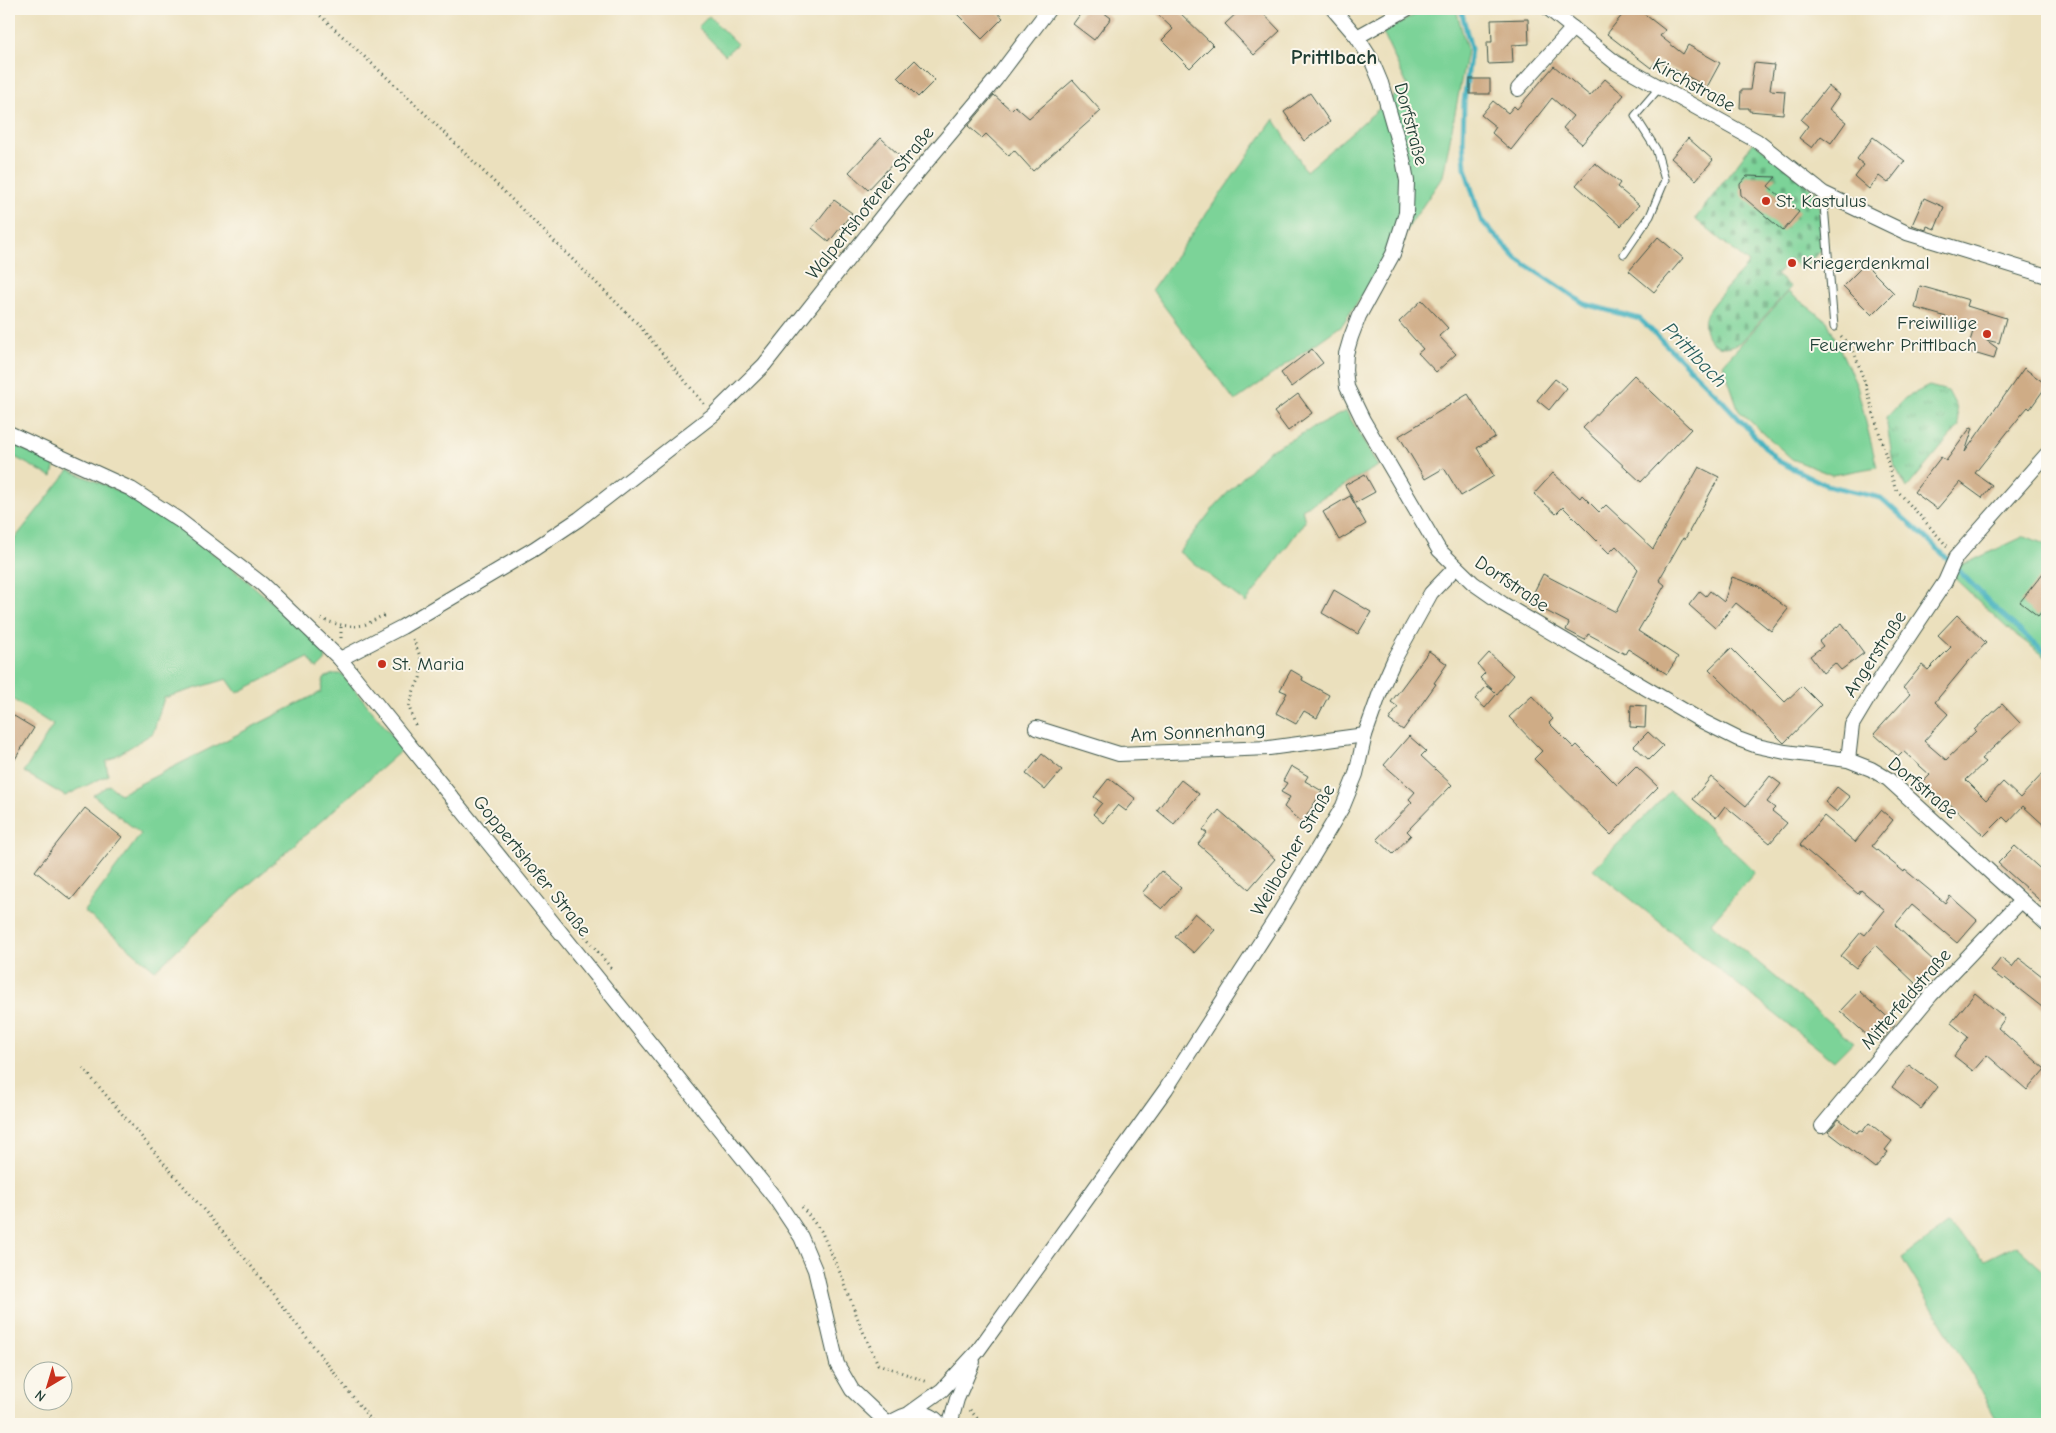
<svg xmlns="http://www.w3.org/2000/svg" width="2056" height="1433" viewBox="0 0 2056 1433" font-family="'Comic Neue',sans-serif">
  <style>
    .green { fill: #7bd398; stroke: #4d8866 }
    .cemetery { fill: url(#cemetery-stones); stroke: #4d8866 }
    .park { fill: url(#park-tufts); stroke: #4d8866 }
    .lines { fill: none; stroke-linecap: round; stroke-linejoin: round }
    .stream { stroke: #43b1bf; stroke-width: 5 }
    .building { fill: #cfac86 }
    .service-casing { stroke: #3e5549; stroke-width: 9 }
    .minor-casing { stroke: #3e5549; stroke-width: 16 }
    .path { stroke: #3e5549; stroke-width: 3; stroke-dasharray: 1 4; stroke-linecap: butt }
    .service { stroke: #fff; stroke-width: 7 }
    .minor { stroke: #fff; stroke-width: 14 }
    .poi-dot { fill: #c8321e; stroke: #fbf7ec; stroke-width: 2 }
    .labels { text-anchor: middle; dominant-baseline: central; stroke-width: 4; stroke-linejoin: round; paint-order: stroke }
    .street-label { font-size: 19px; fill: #1f3d34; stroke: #fbf7ec }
    .poi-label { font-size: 19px; fill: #1f3d34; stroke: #fbf7ec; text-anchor: start }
    .water-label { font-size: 20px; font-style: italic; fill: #2a605e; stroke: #fbf7ec }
    .quarter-label { font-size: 21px; font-weight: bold; fill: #1f3d34; stroke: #fbf7ec }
  </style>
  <defs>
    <pattern id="cemetery-stones" width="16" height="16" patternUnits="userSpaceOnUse" patternTransform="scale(1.25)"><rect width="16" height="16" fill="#7bd398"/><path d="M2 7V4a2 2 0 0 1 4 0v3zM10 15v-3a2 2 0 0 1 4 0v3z" fill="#64ac7d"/></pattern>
    <pattern id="park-tufts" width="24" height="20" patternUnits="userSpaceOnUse" patternTransform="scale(1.25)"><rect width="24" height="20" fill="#7bd398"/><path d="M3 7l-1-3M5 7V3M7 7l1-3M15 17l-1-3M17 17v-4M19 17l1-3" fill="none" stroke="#64ac7d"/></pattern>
  </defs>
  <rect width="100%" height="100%" fill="#fbf7ec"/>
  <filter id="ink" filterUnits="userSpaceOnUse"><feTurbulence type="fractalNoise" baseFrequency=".02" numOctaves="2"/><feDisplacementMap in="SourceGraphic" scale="10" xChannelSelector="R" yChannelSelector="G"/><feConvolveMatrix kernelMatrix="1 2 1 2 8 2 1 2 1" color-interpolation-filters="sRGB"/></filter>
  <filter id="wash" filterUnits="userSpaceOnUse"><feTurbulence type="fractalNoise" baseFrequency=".0096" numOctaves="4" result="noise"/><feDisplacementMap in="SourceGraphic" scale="20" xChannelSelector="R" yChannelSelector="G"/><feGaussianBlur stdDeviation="1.12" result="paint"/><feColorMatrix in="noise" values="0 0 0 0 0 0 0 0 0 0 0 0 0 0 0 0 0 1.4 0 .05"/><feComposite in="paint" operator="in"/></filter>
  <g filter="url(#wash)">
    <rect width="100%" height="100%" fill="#ebe0bd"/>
    <g class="green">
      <path d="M1425 9H1456L1467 50 1443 176 1342 325 1235 401 1152 290 1274 119 1306 171 1407 85 1383 33Z"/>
      <path d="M709 16 737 44 725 55 698 27Z"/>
      <path d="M1788 292 1827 321 1857 386 1877 467 1832 475 1792 459 1739 411 1723 364Z"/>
      <path d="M1346 411 1378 466 1302 509 1305 521 1246 603 1179 552 1216 505 1267 452Z"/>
      <path d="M9 443 55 464 52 477 9 454Z"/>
      <path d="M69 470C89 479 110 486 129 497 201 538 267 595 326 653L325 661 317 669 308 657 237 693 227 679 164 698 153 733 106 762 108 775 65 796 24 772 53 725 9 697V546Z"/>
      <path d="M2025 536 2047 545V658L2008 629 1944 568 1969 562Z"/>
      <path d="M333 674H342L403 749 228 903 155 970 84 911 141 834 93 795 109 785 120 794 321 692 324 678Z"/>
      <path d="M1670 791 1755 872 1711 923 1853 1042 1834 1061 1593 869Z"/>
      <path d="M1948 1224 1985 1260 2015 1245 2047 1274V1424H1999L1963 1359 1902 1258Z"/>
    </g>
    <path class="cemetery" d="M1754 142 1819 194 1821 250 1802 270 1790 259 1776 275 1791 287 1741 342C1732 347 1723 349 1714 344 1706 338 1702 325 1706 315 1710 304 1740 274 1749 263L1695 219Z"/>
    <path class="park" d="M1929 386 1948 391 1956 406 1959 426 1907 488 1893 463 1886 418 1905 398Z"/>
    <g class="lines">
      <path class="stream" d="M1461 9 1471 49 1464 102 1463 141 1465 168 1481 220 1517 259 1585 304 1640 319 1716 394 1778 461 1826 485 1881 498 1936 547 1992 605 2030 640 2047 653"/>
    </g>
    <g id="blocks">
      <g class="building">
        <path d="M952 9H993L1003 18 982 39Z"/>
        <path d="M1084 9H1099L1111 18 1094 40 1073 24Z"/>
        <path d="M1152 9H1176L1213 45 1190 68 1162 40 1173 29Z"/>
        <path d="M1241 9H1259L1280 31 1254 55 1225 24Z"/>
        <path d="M1627 9H1638L1665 30 1660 36 1683 54 1688 45 1720 63 1707 87 1657 60 1651 68 1607 34Z"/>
        <path d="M1528 19 1529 44 1512 45 1513 63 1488 64 1487 42H1492L1491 20Z"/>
        <path d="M915 60 935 80 918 97 898 77Z"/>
        <path d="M1754 63 1774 65 1770 90 1785 91 1783 114 1749 111V108H1740L1741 90H1750Z"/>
        <path d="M1554 66 1590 96 1605 79 1624 95 1582 144 1563 128 1573 116 1552 98 1511 150 1492 133 1496 127 1481 115 1493 101 1508 113 1514 106 1517 109Z"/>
        <rect x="1470" y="79" width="20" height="15"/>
        <path d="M1073 80 1101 111 1033 171 1014 150 1009 156 986 134 982 138 968 126 994 95 1011 110 1015 106 1029 118Z"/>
        <path d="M1828 86 1839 95 1829 109 1846 122 1831 143 1821 136 1812 148 1799 138 1808 126 1801 120Z"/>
        <path d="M1310 93 1330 122 1304 141 1284 112Z"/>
        <path d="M1873 137 1905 161 1888 183 1879 176 1869 189 1855 177 1864 165 1857 159Z"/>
        <path d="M881 138 900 156 868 190 849 172Z"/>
        <path d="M1688 138 1713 160 1696 180 1671 158Z"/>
        <path d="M1595 163 1620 183 1617 187 1639 205 1621 226 1576 185Z"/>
        <path d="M1747 176 1776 177 1768 186 1799 212 1783 231 1741 195 1740 184Z"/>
        <path d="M1924 198 1944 207 1935 229 1927 226 1926 230 1912 225Z"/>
        <path d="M834 200 852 213 829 242 812 228Z"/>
        <path d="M1658 237 1683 258 1654 292 1629 271Z"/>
        <path d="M1865 264 1894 293 1872 315 1843 286Z"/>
        <path d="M1920 286 1969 300 1967 306 2006 318 1999 343 1986 340 1997 348 1994 359 1967 351 1975 325 1915 308Z"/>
        <path d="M1422 300 1448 328 1439 336 1456 354 1436 372 1418 353 1423 349 1399 322Z"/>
        <path d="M1312 349 1323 363 1291 387 1281 373Z"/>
        <path d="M2024 368 2047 385 2030 409 2028 407 2022 414 1975 473 1992 485 1982 498 1960 482 1937 509 1914 492 1941 457 1946 461 1971 427 1973 428 1965 452Z"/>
        <path d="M1634 375 1691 429 1641 482 1583 428Z"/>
        <path d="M1555 379 1567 388 1549 410 1537 400Z"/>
        <path d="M1298 394 1312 413 1288 431 1274 412Z"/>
        <path d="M1468 394 1495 437 1477 448 1494 476 1461 496 1444 468 1425 479 1399 436Z"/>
        <path d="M1699 467 1719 477 1685 539 1683 538 1659 580 1665 585 1638 631 1678 657 1667 674 1628 649 1625 654 1588 634 1585 640 1566 630 1569 623 1529 602 1543 574 1616 612 1638 569 1616 546 1609 553 1563 507 1556 514 1534 494 1553 473 1580 498 1582 495 1599 512 1606 505 1653 549Z"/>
        <path d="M1365 474 1375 492 1355 503 1345 485Z"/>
        <path d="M1350 496 1366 524 1339 540 1323 512Z"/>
        <path d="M2047 568V605L2038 616 2020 602Z"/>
        <path d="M1732 577 1758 586 1788 609 1771 631 1736 603 1715 628 1689 605 1700 591 1706 596 1710 591 1724 602Z"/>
        <path d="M1334 590 1371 612 1358 634 1322 613Z"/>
        <path d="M1957 615 1986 643 1968 662 1935 702 1948 714 1924 741 1946 760 1976 731 1974 730 2002 704 2020 723 1981 759 1985 762 1966 780 1986 800 2003 782 2020 798 2047 769V828L2023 806 2008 822 2003 817 1984 836 1946 800 1941 805 1921 784 1930 775 1903 751 1898 756 1874 734 1910 694 1903 688 1922 665 1928 670 1951 647 1938 635Z"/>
        <path d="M1842 623 1864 653 1841 670 1835 663 1823 673 1810 656 1823 646 1819 641Z"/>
        <path d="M1731 648 1785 702 1802 686 1821 705 1784 743 1709 669Z"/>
        <path d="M1429 651 1447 664 1434 683 1436 684 1403 730 1389 720 1398 707 1391 702Z"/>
        <path d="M1489 653 1513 675 1485 708 1475 699 1487 686 1495 692 1480 678 1485 673 1478 665Z"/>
        <path d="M1291 670 1303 677 1302 680 1329 695 1317 718 1304 711 1296 724 1276 713 1287 693 1280 690Z"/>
        <path d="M1532 696 1553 719 1549 723 1574 748 1577 745 1617 785 1636 766 1658 787 1611 835 1534 759 1542 751 1509 717Z"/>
        <path d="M1631 705 1646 706 1645 728 1630 727Z"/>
        <path d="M9 713 34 728 9 769Z"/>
        <path d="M1648 732 1663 746 1649 760 1634 746Z"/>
        <path d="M1409 736 1426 751 1421 756 1452 785 1407 831 1411 835 1393 854 1377 839 1412 802 1409 799 1415 792 1384 765Z"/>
        <path d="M1042 754 1062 770 1045 790 1026 774Z"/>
        <path d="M1291 766 1308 776 1305 781 1322 791 1302 823 1284 807 1290 797 1281 792 1287 783 1283 781Z"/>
        <path d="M1770 776 1781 784 1767 802 1775 808 1772 811 1787 823 1770 843 1725 806 1716 818 1693 799 1711 777 1746 806Z"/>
        <path d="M1109 778 1136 799 1126 811 1118 805 1103 823 1093 814 1102 803 1094 797Z"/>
        <path d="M1181 780 1199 794 1174 824 1157 810Z"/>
        <path d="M1837 787 1850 797 1837 812 1825 802Z"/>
        <path d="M85 808 122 837 71 900 35 871Z"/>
        <path d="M1219 810 1275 859 1249 889 1198 844 1207 833 1203 830Z"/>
        <path d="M1881 810 1893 820 1872 846 1904 872 1905 870 1945 903 1950 896 1977 920 1957 943 1912 905 1895 925 1936 963 1916 984 1875 945 1856 968 1841 956 1861 932 1865 935 1885 910 1861 890 1858 894 1800 845 1824 816 1855 842Z"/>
        <path d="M2015 846 2047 875V907L1998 863Z"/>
        <path d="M1161 871 1181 888 1162 909 1142 893Z"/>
        <path d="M1195 913 1215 930 1194 953 1175 937Z"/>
        <path d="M2001 958 2012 967 2019 958 2047 980V1011L2005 978 2003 980 1991 971Z"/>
        <path d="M1859 991 1895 1024 1880 1042 1870 1033 1868 1036 1840 1011Z"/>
        <path d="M1975 993 2005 1018 1998 1028 2045 1069 2027 1090 1987 1055 1973 1071 1954 1056 1968 1037 1951 1023Z"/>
        <path d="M1909 1065 1938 1087 1921 1109 1892 1087Z"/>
        <path d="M1839 1119 1857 1133 1859 1130 1862 1132 1869 1123 1892 1141 1885 1150 1888 1152 1875 1168 1828 1132Z"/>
      </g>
    </g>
  </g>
  <g filter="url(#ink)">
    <use href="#blocks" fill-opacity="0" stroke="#3e5549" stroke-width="1"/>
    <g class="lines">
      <g class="service-casing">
        <g id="service">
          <path d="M1823 193 1834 327"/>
          <path d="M1624 254 1650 216 1665 180 1656 149 1635 116 1660 87"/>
        </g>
      </g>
      <g class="minor-casing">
        <g id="minor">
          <path d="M1333 9 1357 37 1371 59 1381 83 1403 159 1407 181 1406 213 1393 254 1359 316 1351 337 1346 354 1345 370 1347 387 1363 420 1439 550 1473 583 1503 604 1700 720 1738 739 1757 746 1785 752 1848 760 1871 769 1888 779 2047 924"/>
          <path d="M1549 9 1616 63 1757 141 1823 193 1907 233 2047 276"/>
          <path d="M1357 37 1407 9"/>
          <path d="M1518 89 1573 28"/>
          <path d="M9 433 131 489 179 520 262 584 340 659 775 1198 801 1237 815 1270 837 1364 852 1390 888 1424"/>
          <path d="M340 659 402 627 534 549 579 519 713 415 764 365 902 191 996 79 1049 9"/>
          <path d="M1036 728 1119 754 1269 748 1365 735"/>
          <path d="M1848 760 1852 725 1873 690 1945 582 1956 557 2047 454"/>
          <path d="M1822 1126 1931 995 2021 901"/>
          <path d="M910 1413 942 1390 977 1352 1166 1089 1276 918 1343 806 1356 774 1365 735 1382 687 1394 660 1431 593 1456 567"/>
          <path d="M889 1424C904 1413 926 1406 940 1424"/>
          <path d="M950 1424 957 1399 973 1362"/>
        </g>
      </g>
      <g class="path">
        <path d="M313 9 410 99 637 323 705 405"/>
        <path d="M1841 336 1853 349 1865 383 1895 488 1947 546"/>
        <path d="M321 619C335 624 348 628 363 625 373 623 378 615 388 616"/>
        <path d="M341 638V626"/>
        <path d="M413 639 422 661 420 678 414 690 409 707 416 727"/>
        <path d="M582 932 611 968"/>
        <path d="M83 1068 248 1262 374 1424"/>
        <path d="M802 1207 821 1231 842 1277 861 1327 878 1364 928 1382"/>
        <path d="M970 1410 982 1424"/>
      </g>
      <use href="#service" class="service"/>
      <use href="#minor" class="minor"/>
    </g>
  </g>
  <g class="poi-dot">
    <circle cx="1766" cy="201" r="5"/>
    <circle cx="1792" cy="263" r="5"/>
    <circle cx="1987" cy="334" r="5"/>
    <circle cx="382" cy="664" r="5"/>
  </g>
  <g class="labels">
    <g class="street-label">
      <text transform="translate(1694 85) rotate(29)">Kirchstraße</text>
      <text transform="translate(1411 124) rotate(75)">Dorfstraße</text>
      <text transform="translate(870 203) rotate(-51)">Walpertshofener Straße</text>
      <text transform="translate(1512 584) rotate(34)">Dorfstraße</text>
      <text transform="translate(1875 654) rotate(-57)">Angerstraße</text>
      <text transform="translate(1198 732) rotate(-3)">Am Sonnenhang</text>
      <text transform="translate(1923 788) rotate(40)">Dorfstraße</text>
      <text transform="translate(1293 850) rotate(-60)">Weilbacher Straße</text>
      <text transform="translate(532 866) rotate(51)">Goppertshofer Straße</text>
      <text transform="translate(1906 999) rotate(-49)">Mitterfeldstraße</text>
    </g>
    <g class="poi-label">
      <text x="1776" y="201">St. Kastulus</text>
      <text x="1802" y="263">Kriegerdenkmal</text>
      <text x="1977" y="323" text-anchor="end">Freiwillige<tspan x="1977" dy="22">Feuerwehr Prittlbach</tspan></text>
      <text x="392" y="664">St. Maria</text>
    </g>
    <g class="water-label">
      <text transform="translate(1695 355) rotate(46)">Prittlbach</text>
    </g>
    <g class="quarter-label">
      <text x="1334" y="57">Prittlbach</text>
    </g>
  </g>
  <rect width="2056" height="1433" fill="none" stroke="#fbf7ec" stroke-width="30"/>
  <g transform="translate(48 1386) rotate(218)"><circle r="24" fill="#fbf7ec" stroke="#a3ada2"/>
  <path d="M0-4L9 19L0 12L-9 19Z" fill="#c8321e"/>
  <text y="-8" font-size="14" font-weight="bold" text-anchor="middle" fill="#1f3d34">N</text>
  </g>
</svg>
